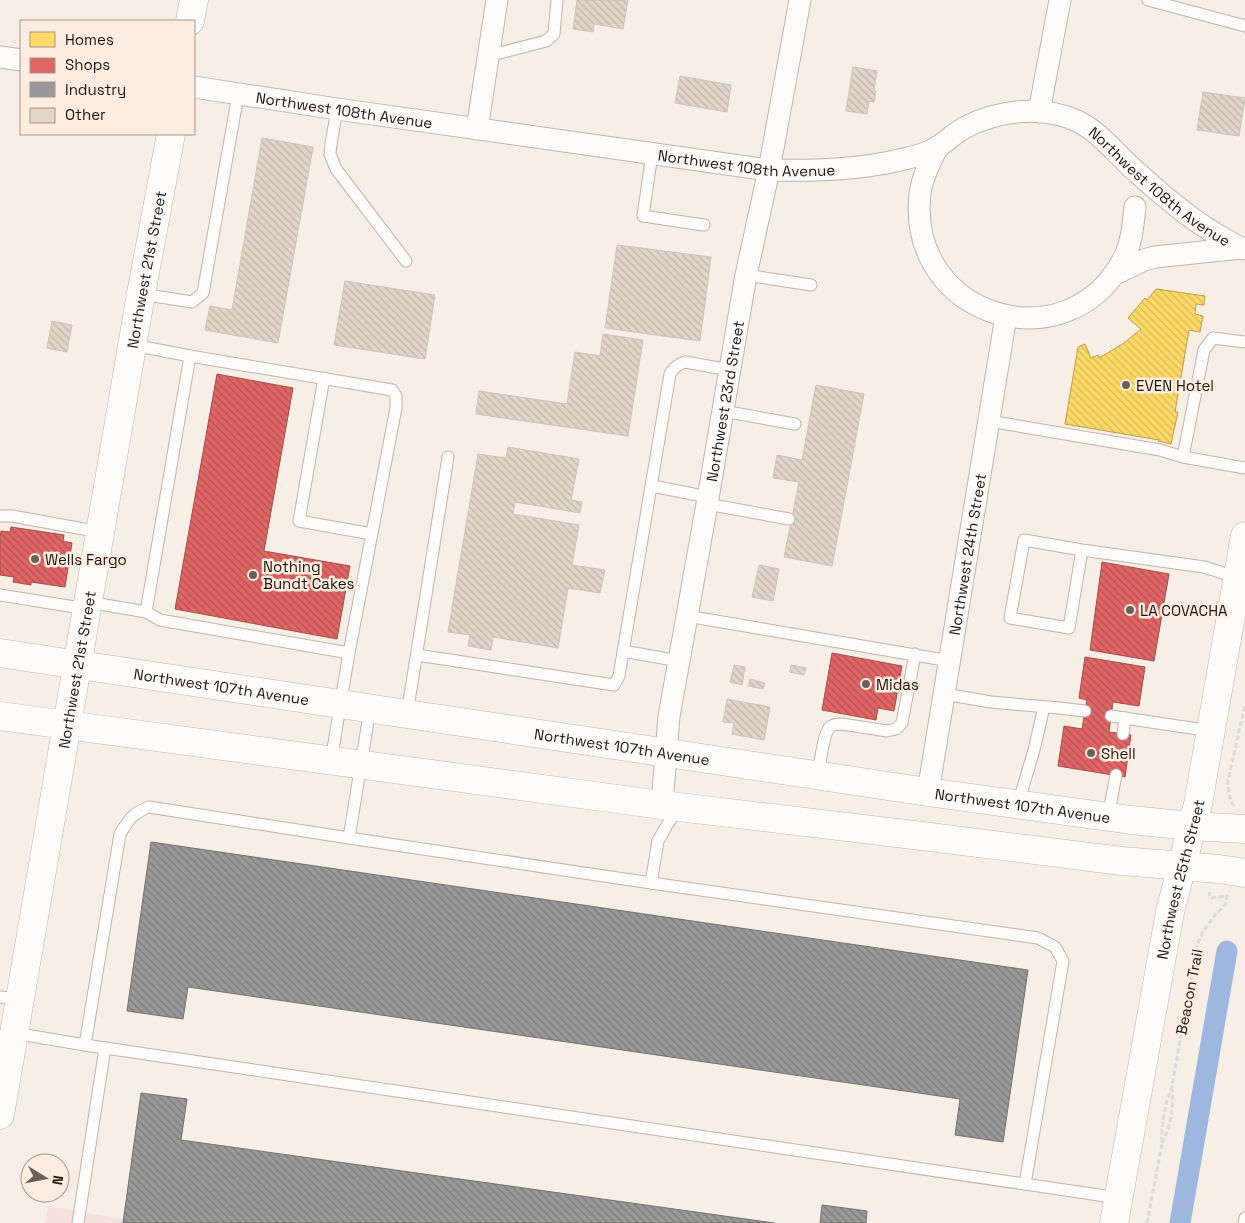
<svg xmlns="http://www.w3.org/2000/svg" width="1245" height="1223" viewBox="0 0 1245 1223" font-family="'Space Grotesk',sans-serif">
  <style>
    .commercial { fill: #f5e2de }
    .homes { fill: url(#homes-back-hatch); stroke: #bb9e4b }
    .shops { fill: url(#shops-back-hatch); stroke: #a64e4b }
    .industry { fill: url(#industry-back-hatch); stroke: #74716f }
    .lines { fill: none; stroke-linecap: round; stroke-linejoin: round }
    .canal { stroke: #9eb7df; stroke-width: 21 }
    .building { fill: url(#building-back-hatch); stroke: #cdc4bc }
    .lane-casing { stroke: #beb6ae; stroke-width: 13 }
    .street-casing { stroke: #beb6ae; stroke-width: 23 }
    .secondary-casing { stroke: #beb6ae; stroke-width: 29 }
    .path { stroke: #dedbd9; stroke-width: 3; stroke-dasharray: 5 2.5; stroke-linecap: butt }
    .lane { stroke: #fefcfb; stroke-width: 11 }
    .street { stroke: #fefcfb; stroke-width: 21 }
    .secondary { stroke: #fefcfb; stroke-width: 28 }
    .poi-dot { fill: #696159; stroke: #fdede0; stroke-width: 2 }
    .labels { text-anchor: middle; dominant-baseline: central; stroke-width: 5; stroke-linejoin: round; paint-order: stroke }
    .street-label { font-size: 15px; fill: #1d150d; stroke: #fdede0 }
    .poi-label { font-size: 15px; fill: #1d150d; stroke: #fdede0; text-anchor: start }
  </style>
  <defs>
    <pattern id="homes-back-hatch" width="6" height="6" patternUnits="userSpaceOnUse" patternTransform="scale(1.25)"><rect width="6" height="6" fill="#ffd966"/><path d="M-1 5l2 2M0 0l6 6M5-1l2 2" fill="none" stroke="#dab957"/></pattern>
    <pattern id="shops-back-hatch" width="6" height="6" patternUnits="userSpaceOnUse" patternTransform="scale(1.25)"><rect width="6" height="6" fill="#e06666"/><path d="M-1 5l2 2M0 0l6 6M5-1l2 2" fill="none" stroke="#b55352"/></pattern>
    <pattern id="industry-back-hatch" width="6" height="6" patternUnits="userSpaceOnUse" patternTransform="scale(1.25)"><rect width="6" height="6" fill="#999"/><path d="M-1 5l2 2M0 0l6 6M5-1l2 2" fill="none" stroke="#7c7c7b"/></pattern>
    <pattern id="building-back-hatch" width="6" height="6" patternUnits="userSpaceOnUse" patternTransform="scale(1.25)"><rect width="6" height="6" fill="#e2d5c9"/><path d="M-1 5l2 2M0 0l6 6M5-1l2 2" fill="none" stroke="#c1b6ab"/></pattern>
  </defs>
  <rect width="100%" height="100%" fill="#f7eee6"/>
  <path class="commercial" d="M48 1206 146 1223H45Z"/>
  <path class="homes" d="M1156 289 1205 296 1204 305 1196 304 1195 314 1203 316 1200 332 1189 330 1175 412H1178L1171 444 1158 441 1159 440 1065 424 1078 347 1085 344 1091 358 1098 355 1099 358 1124 343 1141 329 1128 318 1145 298 1147 300Z"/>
  <g class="shops">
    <path d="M217 374 293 388 264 551 350 566 337 639 175 609Z"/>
    <path d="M11 527 64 535 63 541 72 543 65 587 31 582V585L13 582 14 577 0 575V538L1 531 10 532Z"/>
    <path d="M1102 562 1169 574 1154 661 1090 650Z"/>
    <path d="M832 653 902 666 894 711 878 708 876 720 822 710Z"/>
    <path d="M1085 657 1145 667 1139 706 1113 702 1109 732 1131 735 1125 777 1058 766 1064 726 1082 729 1087 700 1079 698Z"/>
  </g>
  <g class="industry">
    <path d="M151 842 1028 970 1003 1142 955 1135 960 1099 188 987 183 1019 127 1011Z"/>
    <path d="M141 1093 187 1099 181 1140 774 1223H123Z"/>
    <path d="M822 1205 867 1211 866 1223H820Z"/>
  </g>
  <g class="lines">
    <path class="canal" d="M1180 1223 1227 951"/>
  </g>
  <g class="building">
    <path d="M577 0H628L623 29 594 24 593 32 573 29Z"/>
    <path d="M853 67 877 71 874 91H876L874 102 869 101 867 114 846 111Z"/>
    <path d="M680 76 731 85 727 112 675 103Z"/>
    <path d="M1203 92 1245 98 1239 136 1197 130Z"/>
    <path d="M262 138 313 147 278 343 205 330 210 306 232 310Z"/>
    <path d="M617 245 711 257 700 341 605 328Z"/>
    <path d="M345 281 435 295 425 359 334 345Z"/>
    <path d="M52 321 72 325 67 352 47 348Z"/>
    <path d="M603 334 643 340 628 436 476 414 479 391 567 404 575 352 600 356Z"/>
    <path d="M816 385 864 394 832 566 784 557 799 482 773 478 777 455 802 460Z"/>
    <path d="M508 447 579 459 571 500 582 502 580 513 515 502 513 514 579 525 572 565 605 570 600 593 568 588 558 648 493 637 491 650 468 646 470 635 448 632 478 454 506 458Z"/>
    <path d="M759 565 779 569 773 601 752 597Z"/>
    <path d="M734 665 745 667 742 685 730 682Z"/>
    <path d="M791 665 806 668 804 675 790 672Z"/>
    <path d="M750 679 765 683 763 689 748 686Z"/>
    <path d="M727 699 770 707 764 740 732 734 734 723 723 722Z"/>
  </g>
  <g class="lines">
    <g class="lane-casing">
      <g id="lane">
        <path d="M1148 0 1245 26"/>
        <path d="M488 56 546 41 554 34 557 0"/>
        <path d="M337 109 331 144 330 154 336 169 406 261"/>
        <path d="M652 154 643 216 704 225"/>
        <path d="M746 275 811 285"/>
        <path d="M141 294 192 302 203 293 238 95"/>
        <path d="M1245 342 1213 338 1204 350 1183 457 1245 468"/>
        <path d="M133 345 190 356"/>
        <path d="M324 378 299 521 372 534"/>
        <path d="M723 411 795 424"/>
        <path d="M989 421 1160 450 1183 457"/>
        <path d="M652 486 708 497"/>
        <path d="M707 504 789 519"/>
        <path d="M0 516H12L100 532"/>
        <path d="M1082 550 1069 628 1010 618 1024 540 1082 550 1204 567 1239 578"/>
        <path d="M0 595 87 609"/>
        <path d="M88 602 146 612"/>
        <path d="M687 616 950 661"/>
        <path d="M623 651 679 661"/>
        <path d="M417 655 614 685 619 676 670 374C674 367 678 364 685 362L730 370"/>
        <path d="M944 694 991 702 1059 708 1085 711"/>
        <path d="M407 714 448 457"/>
        <path d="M1111 716 1211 731"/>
        <path d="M1123 734 1125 718"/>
        <path d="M331 761 349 653 396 408V396L392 390 190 356 146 612 160 620 349 653"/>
        <path d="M818 775C820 765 823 734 830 727 833 724 838 724 842 724L887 731 896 729 902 723 915 654"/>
        <path d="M1018 804 1034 750 1044 707"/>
        <path d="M1108 817 1116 775"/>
        <path d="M349 838 651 883 1038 938 1055 947 1063 961 1025 1184"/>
        <path d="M651 883 658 841 667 825 680 807"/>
        <path d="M0 997 20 999"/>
        <path d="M14 1033 85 1045 120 834C129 819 133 813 149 807L349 838 370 709"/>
        <path d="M85 1045 1119 1198"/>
        <path d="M78 1223 105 1048"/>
        <path d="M1244 1223 1245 1218"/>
      </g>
    </g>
    <g class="street-casing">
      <g id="street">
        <path d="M0 57 21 60"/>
        <path id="s1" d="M194 87 337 109 769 170C814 171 860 170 904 159 914 157 931 152 939 146 947 141 955 133 964 128 997 110 1042 105 1077 121 1102 133 1119 158 1140 175 1162 195 1186 215 1211 231 1221 237 1231 243 1241 248L1245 249"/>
        <path d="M1039 112 1060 0"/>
        <path d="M477 129 497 0"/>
        <path d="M937 148C930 162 922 178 920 194 906 318 1070 367 1125 256 1132 241 1133 224 1135 207"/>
        <path d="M1113 275 1144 260 1155 257 1241 248"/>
        <path id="s2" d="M928 792 1006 316"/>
        <path id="s3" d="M662 805 669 716 679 661 707 504 746 275 769 170 800 0"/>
      </g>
    </g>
    <g class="secondary-casing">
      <g id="secondary">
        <path d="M190 21 194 0"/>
        <path id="s4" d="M0 653 928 792 1131 820 1191 826 1245 829"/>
        <path d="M0 716 662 805 922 836 1122 861 1219 869 1245 873"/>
        <path id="s5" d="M0 1115 141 294 171 134"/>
        <path id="s6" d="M1114 1223 1170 912 1198 804 1245 536"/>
      </g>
    </g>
    <g class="path">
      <path d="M1234 806C1229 798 1228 790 1228 781L1245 704"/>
      <path d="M1162 1143C1171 1126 1174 1106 1172 1087"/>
      <path d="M1147 1223 1162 1144C1161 1125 1165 1104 1172 1086L1196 948 1203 931 1215 915 1225 905 1227 896 1212 898 1209 896 1210 892"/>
    </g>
    <use href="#lane" class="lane"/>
    <use href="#street" class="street"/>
    <use href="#secondary" class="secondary"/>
  </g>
  <g class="poi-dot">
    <circle cx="1126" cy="385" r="5"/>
    <circle cx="35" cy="559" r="5"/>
    <circle cx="253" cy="575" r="5"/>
    <circle cx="1130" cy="610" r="5"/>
    <circle cx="866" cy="684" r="5"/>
    <circle cx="1091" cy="753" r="5"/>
  </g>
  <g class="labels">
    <g class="street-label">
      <text stroke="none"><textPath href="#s1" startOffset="152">Northwest 108th Avenue</textPath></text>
      <text stroke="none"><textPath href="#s1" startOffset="558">Northwest 108th Avenue</textPath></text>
      <text stroke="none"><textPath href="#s1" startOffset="1008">Northwest 108th Avenue</textPath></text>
      <text stroke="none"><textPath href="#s5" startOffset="858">Northwest 21st Street</textPath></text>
      <text stroke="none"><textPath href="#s3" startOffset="409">Northwest 23rd Street</textPath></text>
      <text stroke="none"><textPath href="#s2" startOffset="241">Northwest 24th Street</textPath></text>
      <text stroke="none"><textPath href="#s5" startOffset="452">Northwest 21st Street</textPath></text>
      <text stroke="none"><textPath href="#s4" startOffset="224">Northwest 107th Avenue</textPath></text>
      <text stroke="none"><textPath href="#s4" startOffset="629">Northwest 107th Avenue</textPath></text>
      <text stroke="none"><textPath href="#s4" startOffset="1034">Northwest 107th Avenue</textPath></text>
      <text stroke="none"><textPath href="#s6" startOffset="350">Northwest 25th Street</textPath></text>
      <text transform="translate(1189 992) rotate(-79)">Beacon Trail</text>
    </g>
    <g class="poi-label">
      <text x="1136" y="385">EVEN Hotel</text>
      <text x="45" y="559">Wells Fargo</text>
      <text x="263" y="566">Nothing<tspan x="263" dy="17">Bundt Cakes</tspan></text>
      <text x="1140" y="610">LA COVACHA</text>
      <text x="876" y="684">Midas</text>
      <text x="1101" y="753">Shell</text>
    </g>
  </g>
  <rect x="20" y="20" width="175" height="115" fill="#fdede0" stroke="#a3978c"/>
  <rect x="30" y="32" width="25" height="15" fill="#ffd966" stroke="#a3978c"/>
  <text x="65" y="45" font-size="15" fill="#1d150d">Homes</text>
  <rect x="30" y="58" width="25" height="15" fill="#e06666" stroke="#a3978c"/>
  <text x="65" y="70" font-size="15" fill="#1d150d">Shops</text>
  <rect x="30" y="82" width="25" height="15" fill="#999999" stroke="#a3978c"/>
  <text x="65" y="95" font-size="15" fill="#1d150d">Industry</text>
  <rect x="30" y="108" width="25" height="15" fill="#e2d5c9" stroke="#a3978c"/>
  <text x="65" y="120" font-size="15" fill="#1d150d">Other</text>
  <g transform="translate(45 1178) rotate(100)"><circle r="24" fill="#fdede0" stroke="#a3978c"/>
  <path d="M0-4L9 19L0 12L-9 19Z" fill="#696159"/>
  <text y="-8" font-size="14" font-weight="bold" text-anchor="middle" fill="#1d150d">N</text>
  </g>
</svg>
